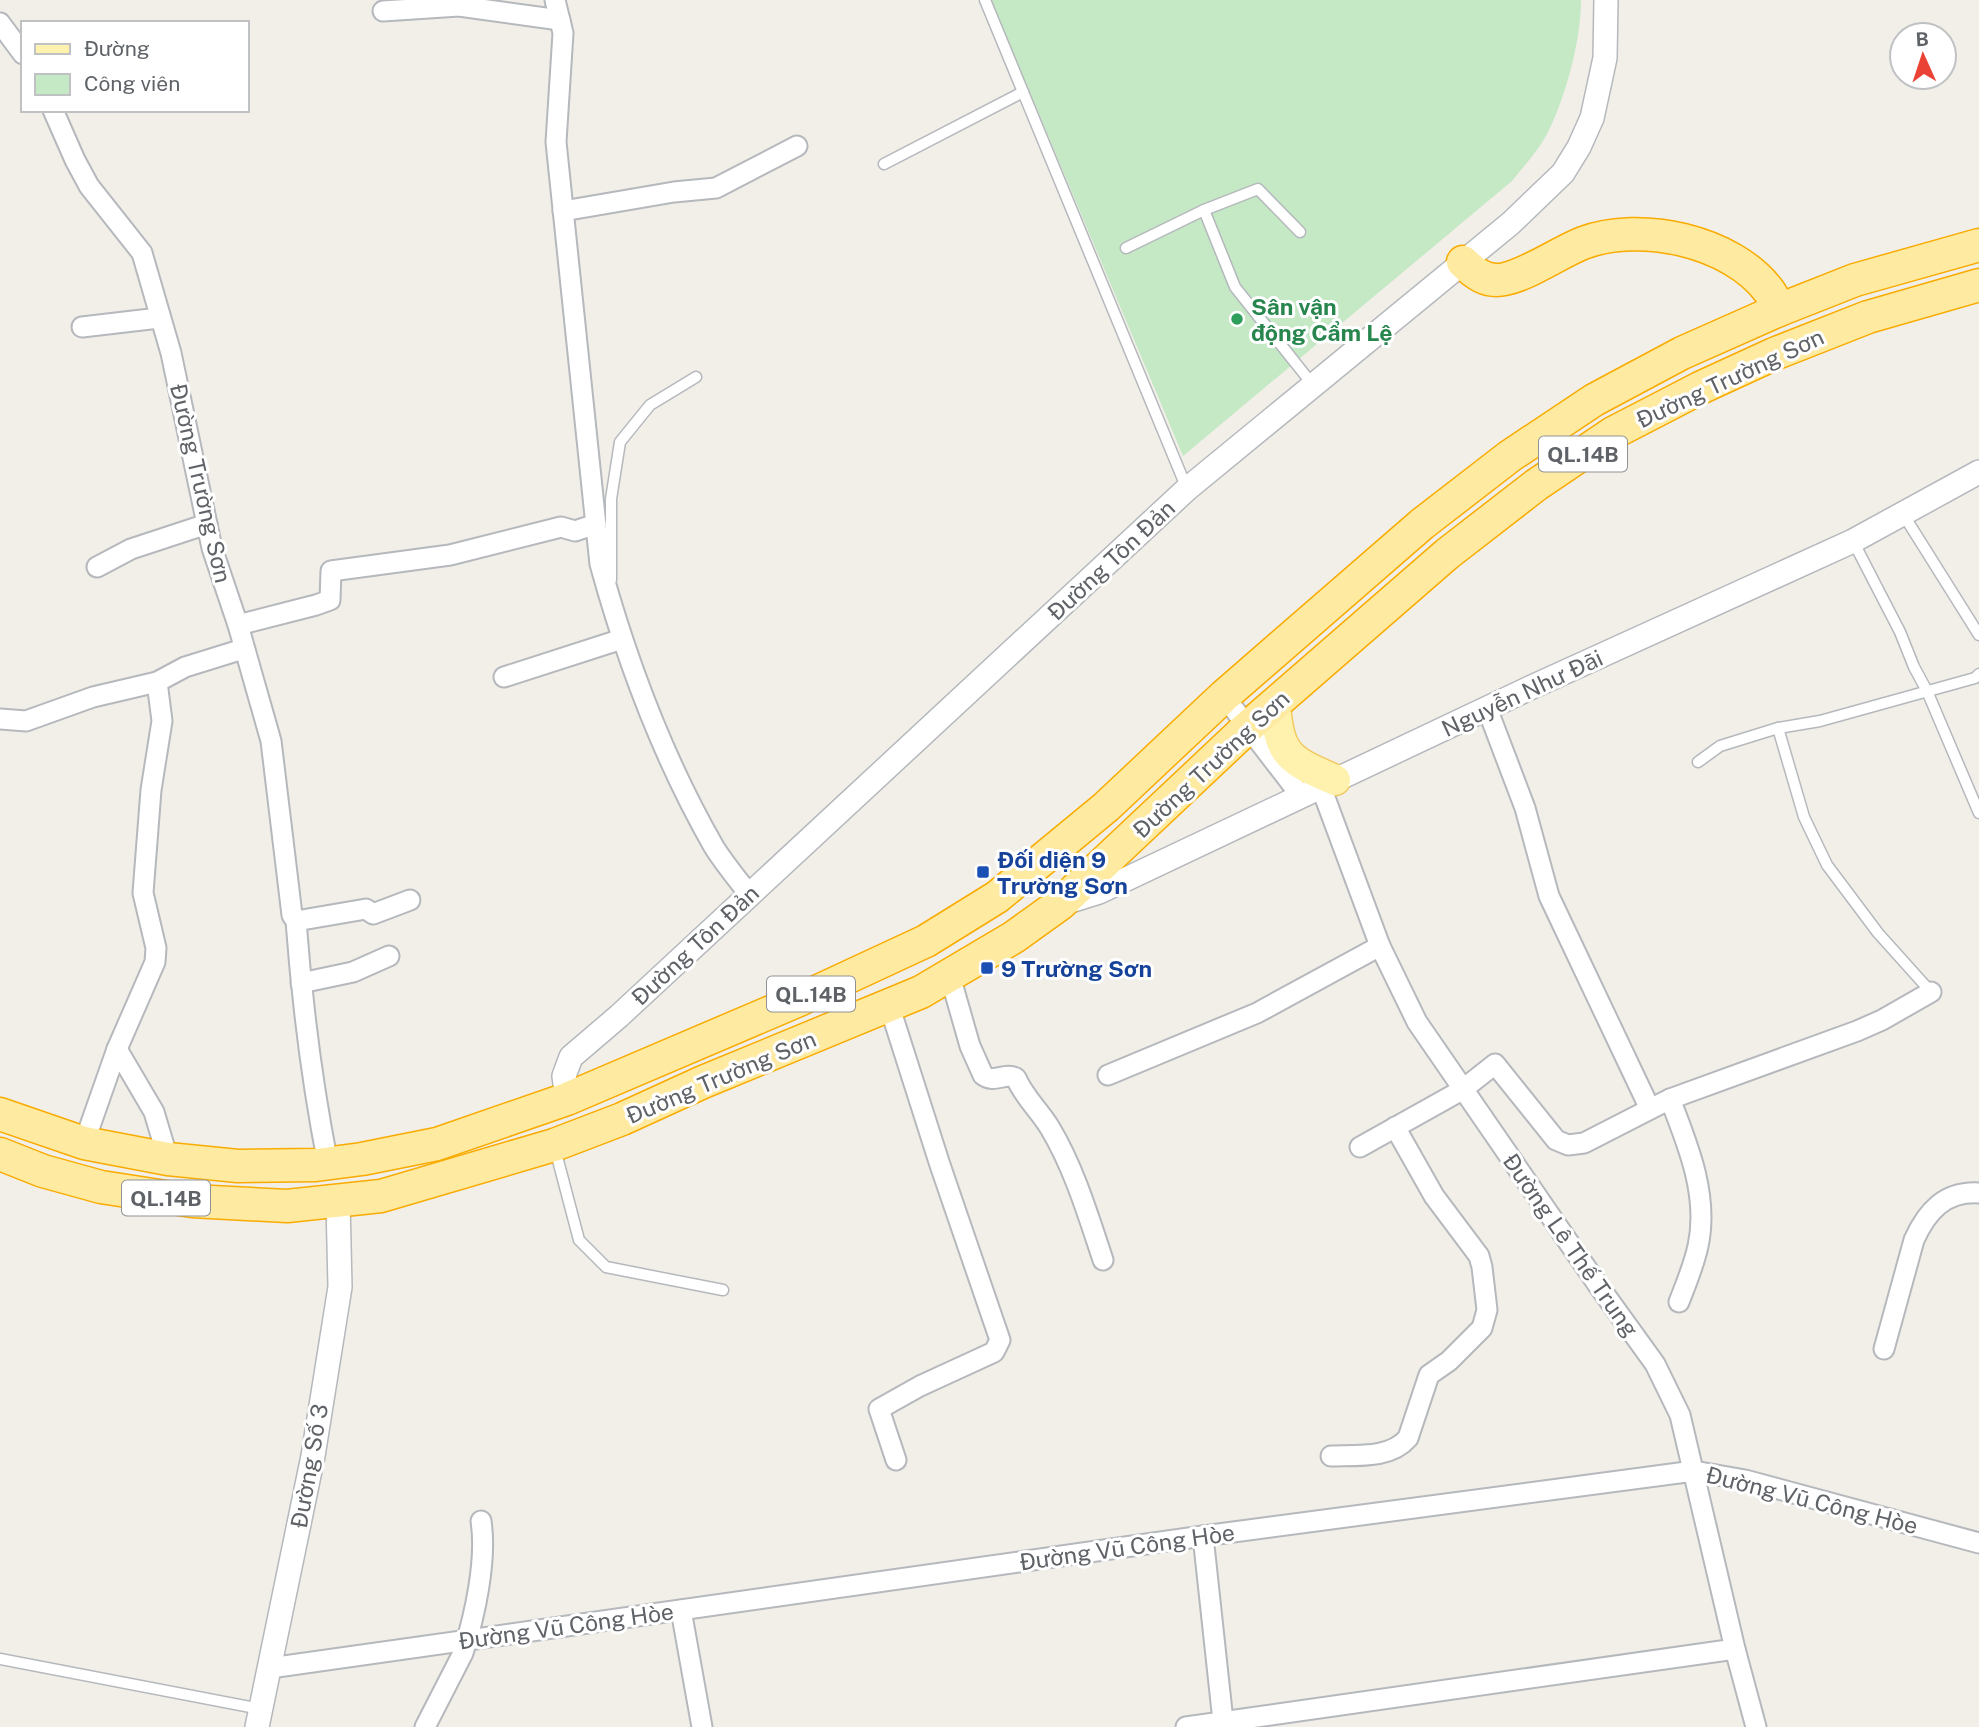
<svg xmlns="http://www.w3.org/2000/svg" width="1979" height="1727" viewBox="0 0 1979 1727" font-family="'Public Sans',sans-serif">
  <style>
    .green { fill: #c5e8c5 }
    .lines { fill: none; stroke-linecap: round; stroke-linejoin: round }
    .service-casing { stroke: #b5b8bc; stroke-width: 13 }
    .minor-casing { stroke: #b5b8bc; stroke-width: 23 }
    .tertiary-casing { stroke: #b5b8bc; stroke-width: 26 }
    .primary-casing { stroke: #f2c960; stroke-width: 33 }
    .trunk-casing { stroke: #f9ab00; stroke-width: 35 }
    .service { stroke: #fff; stroke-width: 10 }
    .minor { stroke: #fff; stroke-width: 19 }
    .tertiary { stroke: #fff; stroke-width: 23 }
    .primary { stroke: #fff2af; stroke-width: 30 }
    .trunk { stroke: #feeaa1; stroke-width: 32 }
    .leisure-dot { fill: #2e9e5b; stroke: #fff; stroke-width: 2.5 }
    .transit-dot { fill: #1a4fb4; stroke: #fff; stroke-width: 2.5 }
    .labels { text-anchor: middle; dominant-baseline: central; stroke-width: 6; stroke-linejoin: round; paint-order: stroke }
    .shield { fill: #fff; stroke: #8f9295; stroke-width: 2 }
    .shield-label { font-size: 21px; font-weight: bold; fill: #5f6368 }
    .leisure-label { font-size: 23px; font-weight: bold; fill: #27864d; stroke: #fff; text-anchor: start }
    .street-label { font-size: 23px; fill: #5f6368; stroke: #fff }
    .transit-label { font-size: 23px; font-weight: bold; fill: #164399; stroke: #fff; text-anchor: start }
  </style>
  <rect width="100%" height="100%" fill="#f1efe8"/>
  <path class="green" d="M991 0H1581C1581 40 1566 96 1548 132 1539 150 1524 166 1512 181L1183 456Z"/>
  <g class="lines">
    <g class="service-casing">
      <g id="service">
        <path d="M985 0 1187 489"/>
        <path d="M884 164 1023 92"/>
        <path d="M1204 210 1258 189 1300 232"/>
        <path d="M1126 248 1204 210 1235 287 1313 385"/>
        <path d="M1903 514 1979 635"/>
        <path d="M1853 541 1900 632 1914 667 1927 691 1979 813"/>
        <path d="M611 580V499L620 442 650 405 696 377"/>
        <path d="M1778 728 1804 817 1827 865 1878 933 1931 992"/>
        <path d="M1698 762 1720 746 1778 728 1820 721 1975 678 1979 674"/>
        <path d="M555 1149 579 1240 606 1267 723 1290"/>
        <path d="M0 1659 261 1709"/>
      </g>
    </g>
    <g class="minor-casing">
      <g id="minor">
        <path d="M555 0 563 33 556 142 600 564C627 662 663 758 714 847 724 863 737 879 749 894"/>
        <path d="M383 11 459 6 560 20"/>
        <path d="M0 23 23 54"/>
        <path d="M53 110 75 160 89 186 142 253 171 353 212 548 238 625 271 741 292 915 296 921C302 1002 312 1083 328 1164"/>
        <path d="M563 211 674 192 716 188 797 146"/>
        <path d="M82 327 159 318"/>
        <path d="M97 567 131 549 207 524"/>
        <path d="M238 625 316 605 330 600 331 571 450 555 561 527 575 531 596 524"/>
        <path d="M504 677 622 639"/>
        <path d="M1224 696 1301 796"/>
        <path d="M1487 708 1525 808 1549 896 1650 1109"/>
        <path d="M0 719 26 721 93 697 157 682 185 667 243 649"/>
        <path d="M1321 787 1380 946 1417 1022 1598 1285 1655 1364 1680 1415 1735 1649 1756 1727"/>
        <path d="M296 921 366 909 373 914 410 900"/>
        <path d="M950 976 970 1046 983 1075C994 1084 1005 1072 1016 1078 1024 1097 1039 1110 1050 1128 1074 1168 1088 1215 1103 1260"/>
        <path d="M301 983 353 972 389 956"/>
        <path d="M889 1005 940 1165 1000 1340 994 1352 920 1386 879 1409 896 1460"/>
        <path d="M117 1049 154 1112 168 1159"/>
        <path d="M1108 1075 1257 1013 1380 946"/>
        <path d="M1670 1099C1688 1145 1709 1196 1698 1246 1694 1265 1686 1284 1679 1302"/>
        <path d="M84 1143 117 1049 155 962 156 948 143 893 151 790 162 721 157 682"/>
        <path d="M1360 1147 1462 1090 1495 1064 1556 1140 1568 1145 1584 1143 1670 1099 1857 1031 1882 1020 1931 992"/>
        <path d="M1884 1349 1914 1240C1927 1211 1945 1191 1979 1193"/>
        <path d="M1331 1456C1357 1455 1390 1459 1408 1438L1429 1375 1449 1361 1482 1328 1487 1310 1482 1267 1479 1256 1434 1196 1395 1127"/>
        <path d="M1203 1536 1223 1721"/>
        <path d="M681 1610 702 1727"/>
        <path d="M270 1668 1203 1536 1694 1471 1745 1480 1979 1543"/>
        <path d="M425 1727 463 1653C475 1615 487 1560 481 1521"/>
        <path d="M1186 1727 1735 1649"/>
      </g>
    </g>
    <g class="tertiary-casing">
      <g id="tertiary">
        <path d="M1067 902 1099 892 1532 687 1853 541 1979 472"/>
        <path d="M567 1099 564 1076 571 1057 619 1016 1187 489 1511 223 1563 173 1579 147 1592 118 1605 58 1606 0"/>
        <path d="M257 1727 313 1456 340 1287 338 1202"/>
      </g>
    </g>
    <g class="primary-casing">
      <path id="primary" d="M1275 704C1279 756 1289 760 1335 780"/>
    </g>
    <g class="trunk-casing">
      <g id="trunk">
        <path d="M1463 262C1475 274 1487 283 1505 279 1531 273 1558 253 1583 243 1640 221 1732 241 1769 291 1773 296 1776 304 1779 310"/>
        <path d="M0 1114 84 1143 168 1159 238 1166 316 1165 362 1159 437 1144 567 1099 799 1000 926 941 997 897 1106 807 1224 696 1422 524 1510 456 1594 400 1682 353 1779 310 1855 280 1979 245"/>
        <path d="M0 1154 43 1171 101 1187 192 1201 287 1206 381 1196 554 1145 622 1119 703 1082 921 992 1014 937 1060 904 1248 727 1447 554 1536 485 1613 433 1700 388 1774 354 1868 317 1979 285"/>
      </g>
    </g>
    <use href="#service" class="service"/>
    <use href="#minor" class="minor"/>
    <use href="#tertiary" class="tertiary"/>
    <use href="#primary" class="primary"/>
    <use href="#trunk" class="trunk"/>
  </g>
  <circle class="leisure-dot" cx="1237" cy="319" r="7"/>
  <g class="transit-dot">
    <rect x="976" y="865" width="14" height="14" rx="3.5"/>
    <rect x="980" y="961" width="14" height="14" rx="3.5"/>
  </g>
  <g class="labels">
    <g class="shield">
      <rect x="1539" y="436.5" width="88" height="35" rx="5"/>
      <rect x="767" y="976.5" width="88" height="35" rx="5"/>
      <rect x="122" y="1180.5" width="88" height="35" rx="5"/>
    </g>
    <g class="shield-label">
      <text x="1583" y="454">QL.14B</text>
      <text x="811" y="994">QL.14B</text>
      <text x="166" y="1198">QL.14B</text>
    </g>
    <g class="leisure-label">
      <text x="1251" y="306">Sân vận<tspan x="1251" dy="26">động Cẩm Lệ</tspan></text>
    </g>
    <g class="street-label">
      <text transform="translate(1730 378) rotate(-25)">Đường Trường Sơn</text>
      <text transform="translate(201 483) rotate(77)">Đường Trường Sơn</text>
      <text transform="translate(1111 560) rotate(-43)">Đường Tôn Đản</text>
      <text transform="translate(1522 693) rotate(-25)">Nguyễn Như Đãi</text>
      <text transform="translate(1211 764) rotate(-43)">Đường Trường Sơn</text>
      <text transform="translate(695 945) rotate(-43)">Đường Tôn Đản</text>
      <text transform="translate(721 1077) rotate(-23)">Đường Trường Sơn</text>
      <text transform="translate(1571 1245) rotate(55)">Đường Lê Thế Trung</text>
      <text transform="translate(309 1466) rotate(-80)">Đường Số 3</text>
      <text transform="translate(1812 1500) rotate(14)">Đường Vũ Công Hòe</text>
      <text transform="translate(1127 1547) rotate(-8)">Đường Vũ Công Hòe</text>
      <text transform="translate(566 1626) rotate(-8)">Đường Vũ Công Hòe</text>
    </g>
    <g class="transit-label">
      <text x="997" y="859">Đối diện 9<tspan x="997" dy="26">Trường Sơn</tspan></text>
      <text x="1001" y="968">9 Trường Sơn</text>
    </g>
  </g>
  <rect x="21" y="21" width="228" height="91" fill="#ffffff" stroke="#bfc1c3" stroke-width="2"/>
  <rect x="35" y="44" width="35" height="10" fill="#fff2af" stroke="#bfc1c3" stroke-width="2"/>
  <text x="84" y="56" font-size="21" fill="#5f6368">Đường</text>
  <rect x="35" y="74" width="35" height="21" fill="#c5e8c5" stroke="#bfc1c3" stroke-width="2"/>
  <text x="84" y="91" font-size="21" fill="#5f6368">Công viên</text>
  <g transform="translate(1923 56) rotate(357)"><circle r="33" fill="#ffffff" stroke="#bfc1c3" stroke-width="2"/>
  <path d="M0-5L12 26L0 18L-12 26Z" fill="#ea4335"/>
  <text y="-10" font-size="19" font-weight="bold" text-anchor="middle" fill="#5f6368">B</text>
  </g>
</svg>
